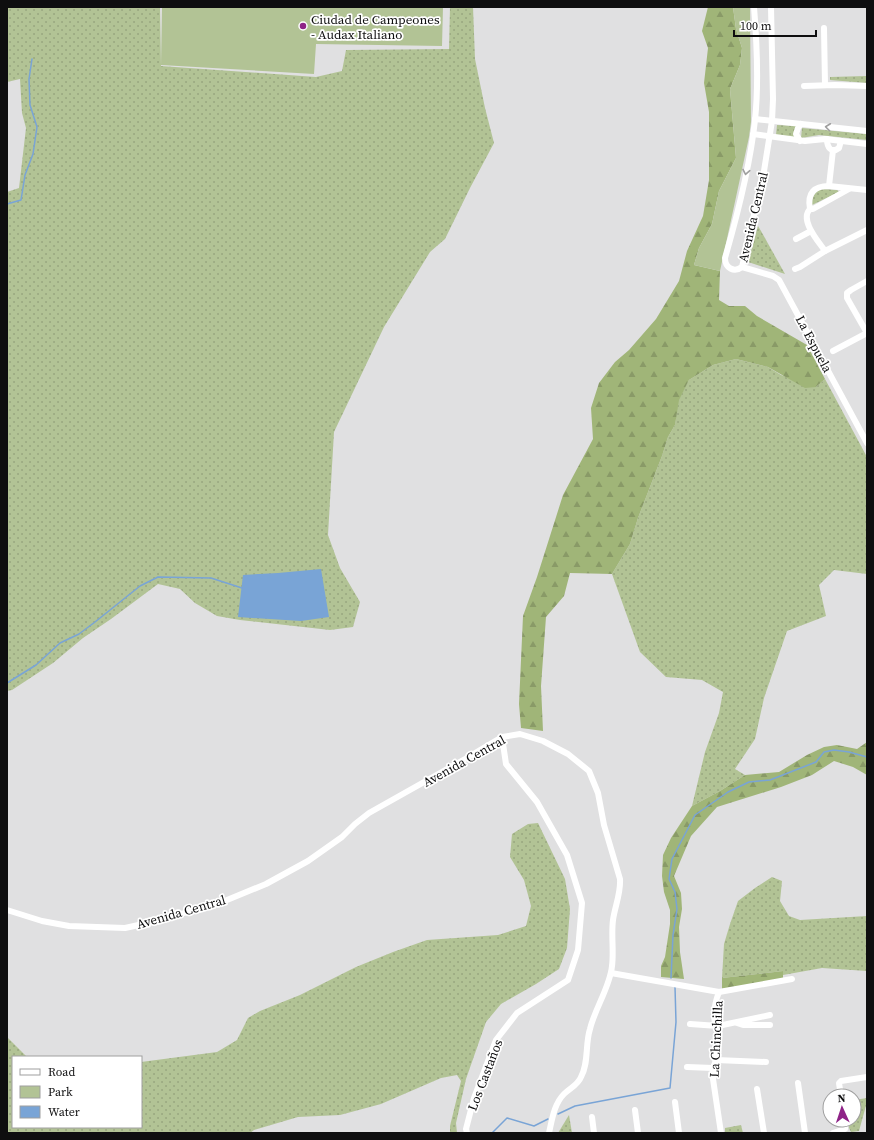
<svg xmlns="http://www.w3.org/2000/svg" width="874" height="1140" viewBox="0 0 874 1140" font-family="'Source Serif 4',serif">
  <style>
    .grass { fill: url(#grass-dots) }
    .forest { fill: url(#forest-firs) }
    .park { fill: #b2c395 }
    .water { fill: #79a4d6 }
    .lines { fill: none; stroke-linecap: round; stroke-linejoin: round }
    .stream { stroke: #79a4d6; stroke-width: 1.5 }
    .minor { stroke: #fff; stroke-width: 6 }
    .oneway { stroke: #9f9f9f }
    .poi-dot { fill: #8e2387; stroke: #fff; stroke-width: 1.5 }
    .labels { text-anchor: middle; dominant-baseline: central; stroke-width: 3.5; stroke-linejoin: round; paint-order: stroke }
    .poi-label { font-size: 13px; fill: #0e0e0f; stroke: #fff; text-anchor: start }
    .street-label { font-size: 13px; fill: #0e0e0f; stroke: #fff }
  </style>
  <defs>
    <pattern id="grass-dots" width="8" height="8" patternUnits="userSpaceOnUse"><rect width="8" height="8" fill="#b2c395"/><path d="M2 2h.1M6 6h.1" fill="none" stroke="#98a67f" stroke-width="1.8" stroke-linecap="round"/></pattern>
    <pattern id="forest-firs" width="22" height="20" patternUnits="userSpaceOnUse"><rect width="22" height="20" fill="#a0b578"/><path d="M5 1l3.5 6h-7zM16 11l3.5 6h-7z" fill="#899a67"/></pattern>
  </defs>
  <rect width="100%" height="100%" fill="#e0e0e1"/>
  <g class="grass">
    <path d="M7 7H160L161 66 316 77 342 71 346 50 449 49 450 7H473L475 59 485 108 494 143 470 188 445 239 430 252 384 327 334 432 328 535 340 568 360 602 353 627 330 630 240 620 217 616 195 603 180 589 158 584 111 619 83 638 53 663 12 690 7 691V192L19 188 26 128 22 113 20 79 7 82Z"/>
    <path d="M866 76 867 83 830 80V77Z"/>
    <path d="M777 125 796 126V138L776 135Z"/>
    <path d="M802 128 867 134V140L819 135 801 138Z"/>
    <path d="M821 189 837 190 839 192 812 205C812 197 814 193 821 189Z"/>
    <path d="M758 226 761 231 785 274 748 262Z"/>
    <path d="M736 359 768 367 781 375 816 387 825 379 867 457V574L834 570 819 585 826 616 787 631 764 698 755 739 735 769 745 775 720 791 692 806 705 752 719 713 723 692 702 680 666 677 640 652 612 574 630 544 638 518 662 456 668 437 675 425 678 400 689 380 713 365Z"/>
    <path d="M538 823 565 879 570 909 567 948 559 969 536 984 501 1004 486 1022 466 1079 456 1123 457 1133H450V1126L461 1081 457 1075 441 1078 381 1104 340 1115 298 1117 254 1130 250 1133H7V1037L27 1057H13V1127H141V1062L217 1052 237 1040 248 1018 260 1011 300 995 356 967 393 952 427 940 498 935 526 926 531 906 524 880 510 857 512 834 528 824Z"/>
    <path d="M772 877 782 881 780 901 789 916 800 920 867 916V971L822 968 783 975V971L722 978 724 944 730 924 738 901 755 888Z"/>
    <path d="M867 1098V1102L859 1131 851 1132 849 1128 848 1120H854V1100Z"/>
    <path d="M569 1115 572 1133H558Z"/>
    <path d="M741 1125 743 1133H725V1128Z"/>
  </g>
  <g class="forest">
    <path d="M708 7H733L736 29 742 48 740 65 730 89 736 158 719 191 712 224 699 248 694 265 720 271 719 300 729 306H745L757 316 807 345 825 379 816 387 805 388 768 367 736 359 713 365 689 380 679 400 675 425 668 437 662 456 638 518 630 544 612 574 570 573 564 596 546 617 541 686 543 731 521 728 519 704 523 616 537 577 563 495 593 439 591 408 599 383 615 362 629 350 656 319 679 281 687 251 703 216 709 180V112L704 83 708 48 702 31Z"/>
    <path d="M867 742V775L853 767 834 761 812 775 781 787 717 807 691 836 674 876 681 893 682 909 679 927 680 952 684 979 661 977V966L665 957 670 924V910L664 892 662 876 663 855 671 838 692 806 720 791 745 775 779 772 807 755 824 747 837 745 857 749Z"/>
    <path d="M783 971V979L722 989V978Z"/>
  </g>
  <g class="park">
    <path d="M162 7H443L442 46 316 44 314 74 161 65Z"/>
    <path d="M733 7H750L751 122 749 137 720 271 694 265 699 248 712 224 719 191 736 158 730 89 740 65 742 48 736 29Z"/>
  </g>
  <path class="water" d="M321 569 329 617 301 621 238 617 243 575 278 573Z"/>
  <g class="lines">
    <g class="stream">
      <path d="M7 204 21 200 25 175 33 154 37 127 30 105 29 79 32 59"/>
      <path d="M7 683 36 665 60 643 79 634 95 622 140 586 158 577 211 578 242 588"/>
      <path d="M671 978 673 935 677 909 675 892 669 879 672 859 695 815 728 792 749 782 770 780 816 762 824 752 834 750 849 752 867 757"/>
      <path d="M558 1114 575 1106 670 1088 676 1022 675 987"/>
      <path d="M492 1133 507 1118 534 1126 548 1119"/>
    </g>
    <g class="minor">
      <path d="M754 7C757 44 759 83 755 120 750 167 738 213 725 258 725 268 734 273 742 267L764 171 772 121 773 99 771 7"/>
      <path d="M824 28 825 85"/>
      <path d="M804 86 835 85 867 86"/>
      <path d="M755 119 867 131"/>
      <path d="M753 134 805 141 825 139 867 144"/>
      <path d="M827 139C827 147 831 154 839 148L841 141"/>
      <path d="M800 141 796 134 798 128 801 124"/>
      <path d="M829 186 867 190"/>
      <path d="M810 209H813L849 189"/>
      <path d="M796 239 811 231"/>
      <path d="M825 251C819 242 799 220 810 209 807 193 814 186 829 186L833 150"/>
      <path d="M742 267 773 276 779 280 867 443"/>
      <path d="M795 269 800 267 825 251 867 230"/>
      <path d="M867 281 851 290 847 293V298L867 333"/>
      <path d="M833 351 867 333"/>
      <path d="M7 910 42 921 69 926 125 928 161 920 227 900 266 884 308 861 342 837 355 824 369 813 465 759 502 737 520 734 543 741 568 754 589 771 598 793 604 825 620 879C621 893 615 906 613 920 611 935 614 951 612 966 610 987 595 1008 590 1029 585 1044 589 1063 581 1077 578 1085 570 1088 564 1094 554 1104 552 1120 549 1133"/>
      <path d="M611 973 719 992 792 979"/>
      <path d="M719 992C715 1002 713 1012 715 1023L718 1026 716 1060 713 1068V1079L721 1133"/>
      <path d="M737 1023 743 1025H770"/>
      <path d="M690 1024 718 1026 770 1015"/>
      <path d="M716 1060 766 1062"/>
      <path d="M687 1067 713 1068"/>
      <path d="M798 1083 805 1133"/>
      <path d="M757 1089 764 1133"/>
      <path d="M841 1096 839 1083 841 1081 867 1077"/>
      <path d="M675 1102 679 1133"/>
      <path d="M635 1110 638 1133"/>
      <path d="M592 1117 594 1133"/>
      <path d="M467 1133 466 1129 474 1098 496 1040 517 1013 568 980 578 950 582 903 567 855 537 802 506 764 502 737"/>
      <path d="M833 1133 845 1129V1126L844 1120"/>
    </g>
  </g>
  <defs><path id="oneway-chevron" d="M-2-3.5L2.5 0L-2 3.5" fill="none" stroke-width="1.6" stroke-linecap="round" stroke-linejoin="round"/></defs>
  <g class="oneway">
    <use href="#oneway-chevron" transform="translate(828 127) rotate(-173)"/>
    <use href="#oneway-chevron" transform="translate(746 172) rotate(101)"/>
  </g>
  <circle class="poi-dot" cx="303" cy="26" r="4"/>
  <g class="labels">
    <g class="poi-label">
      <text x="311" y="19">Ciudad de Campeones<tspan x="311" dy="15">- Audax Italiano</tspan></text>
    </g>
    <g class="street-label">
      <text transform="translate(753 217) rotate(-77)">Avenida Central</text>
      <text transform="translate(814 344) rotate(62)">La Espuela</text>
      <text transform="translate(464 761) rotate(-29)">Avenida Central</text>
      <text transform="translate(181 912) rotate(-16)">Avenida Central</text>
      <text transform="translate(716 1039) rotate(-87)">La Chinchilla</text>
      <text transform="translate(485 1075) rotate(-69)">Los Castaños</text>
    </g>
  </g>
  <rect width="874" height="1140" fill="none" stroke="#0e0e0f" stroke-width="16"/>
  <rect x="12" y="1056" width="130" height="72" fill="#ffffff" stroke="#9f9f9f"/>
  <rect x="20" y="1069" width="20" height="6" fill="#ffffff" stroke="#9f9f9f"/>
  <text x="48" y="1076" font-size="12" fill="#0e0e0f">Road</text>
  <rect x="20" y="1086" width="20" height="12" fill="#b2c395" stroke="#9f9f9f"/>
  <text x="48" y="1096" font-size="12" fill="#0e0e0f">Park</text>
  <rect x="20" y="1106" width="20" height="12" fill="#79a4d6" stroke="#9f9f9f"/>
  <text x="48" y="1116" font-size="12" fill="#0e0e0f">Water</text>
  <g transform="translate(842 1108) rotate(357)"><circle r="19" fill="#ffffff" stroke="#9f9f9f"/>
  <path d="M0-3L7 15L0 10L-7 15Z" fill="#8e2387"/>
  <text y="-6" font-size="11" font-weight="bold" text-anchor="middle" fill="#0e0e0f">N</text>
  </g>
  <path d="M734 30v6h82v-6" fill="none" stroke="#0e0e0f" stroke-width="2"/>
  <text x="740" y="30" font-size="12" fill="#0e0e0f" stroke="#ffffff" stroke-width="3" paint-order="stroke">100 m</text>
</svg>
